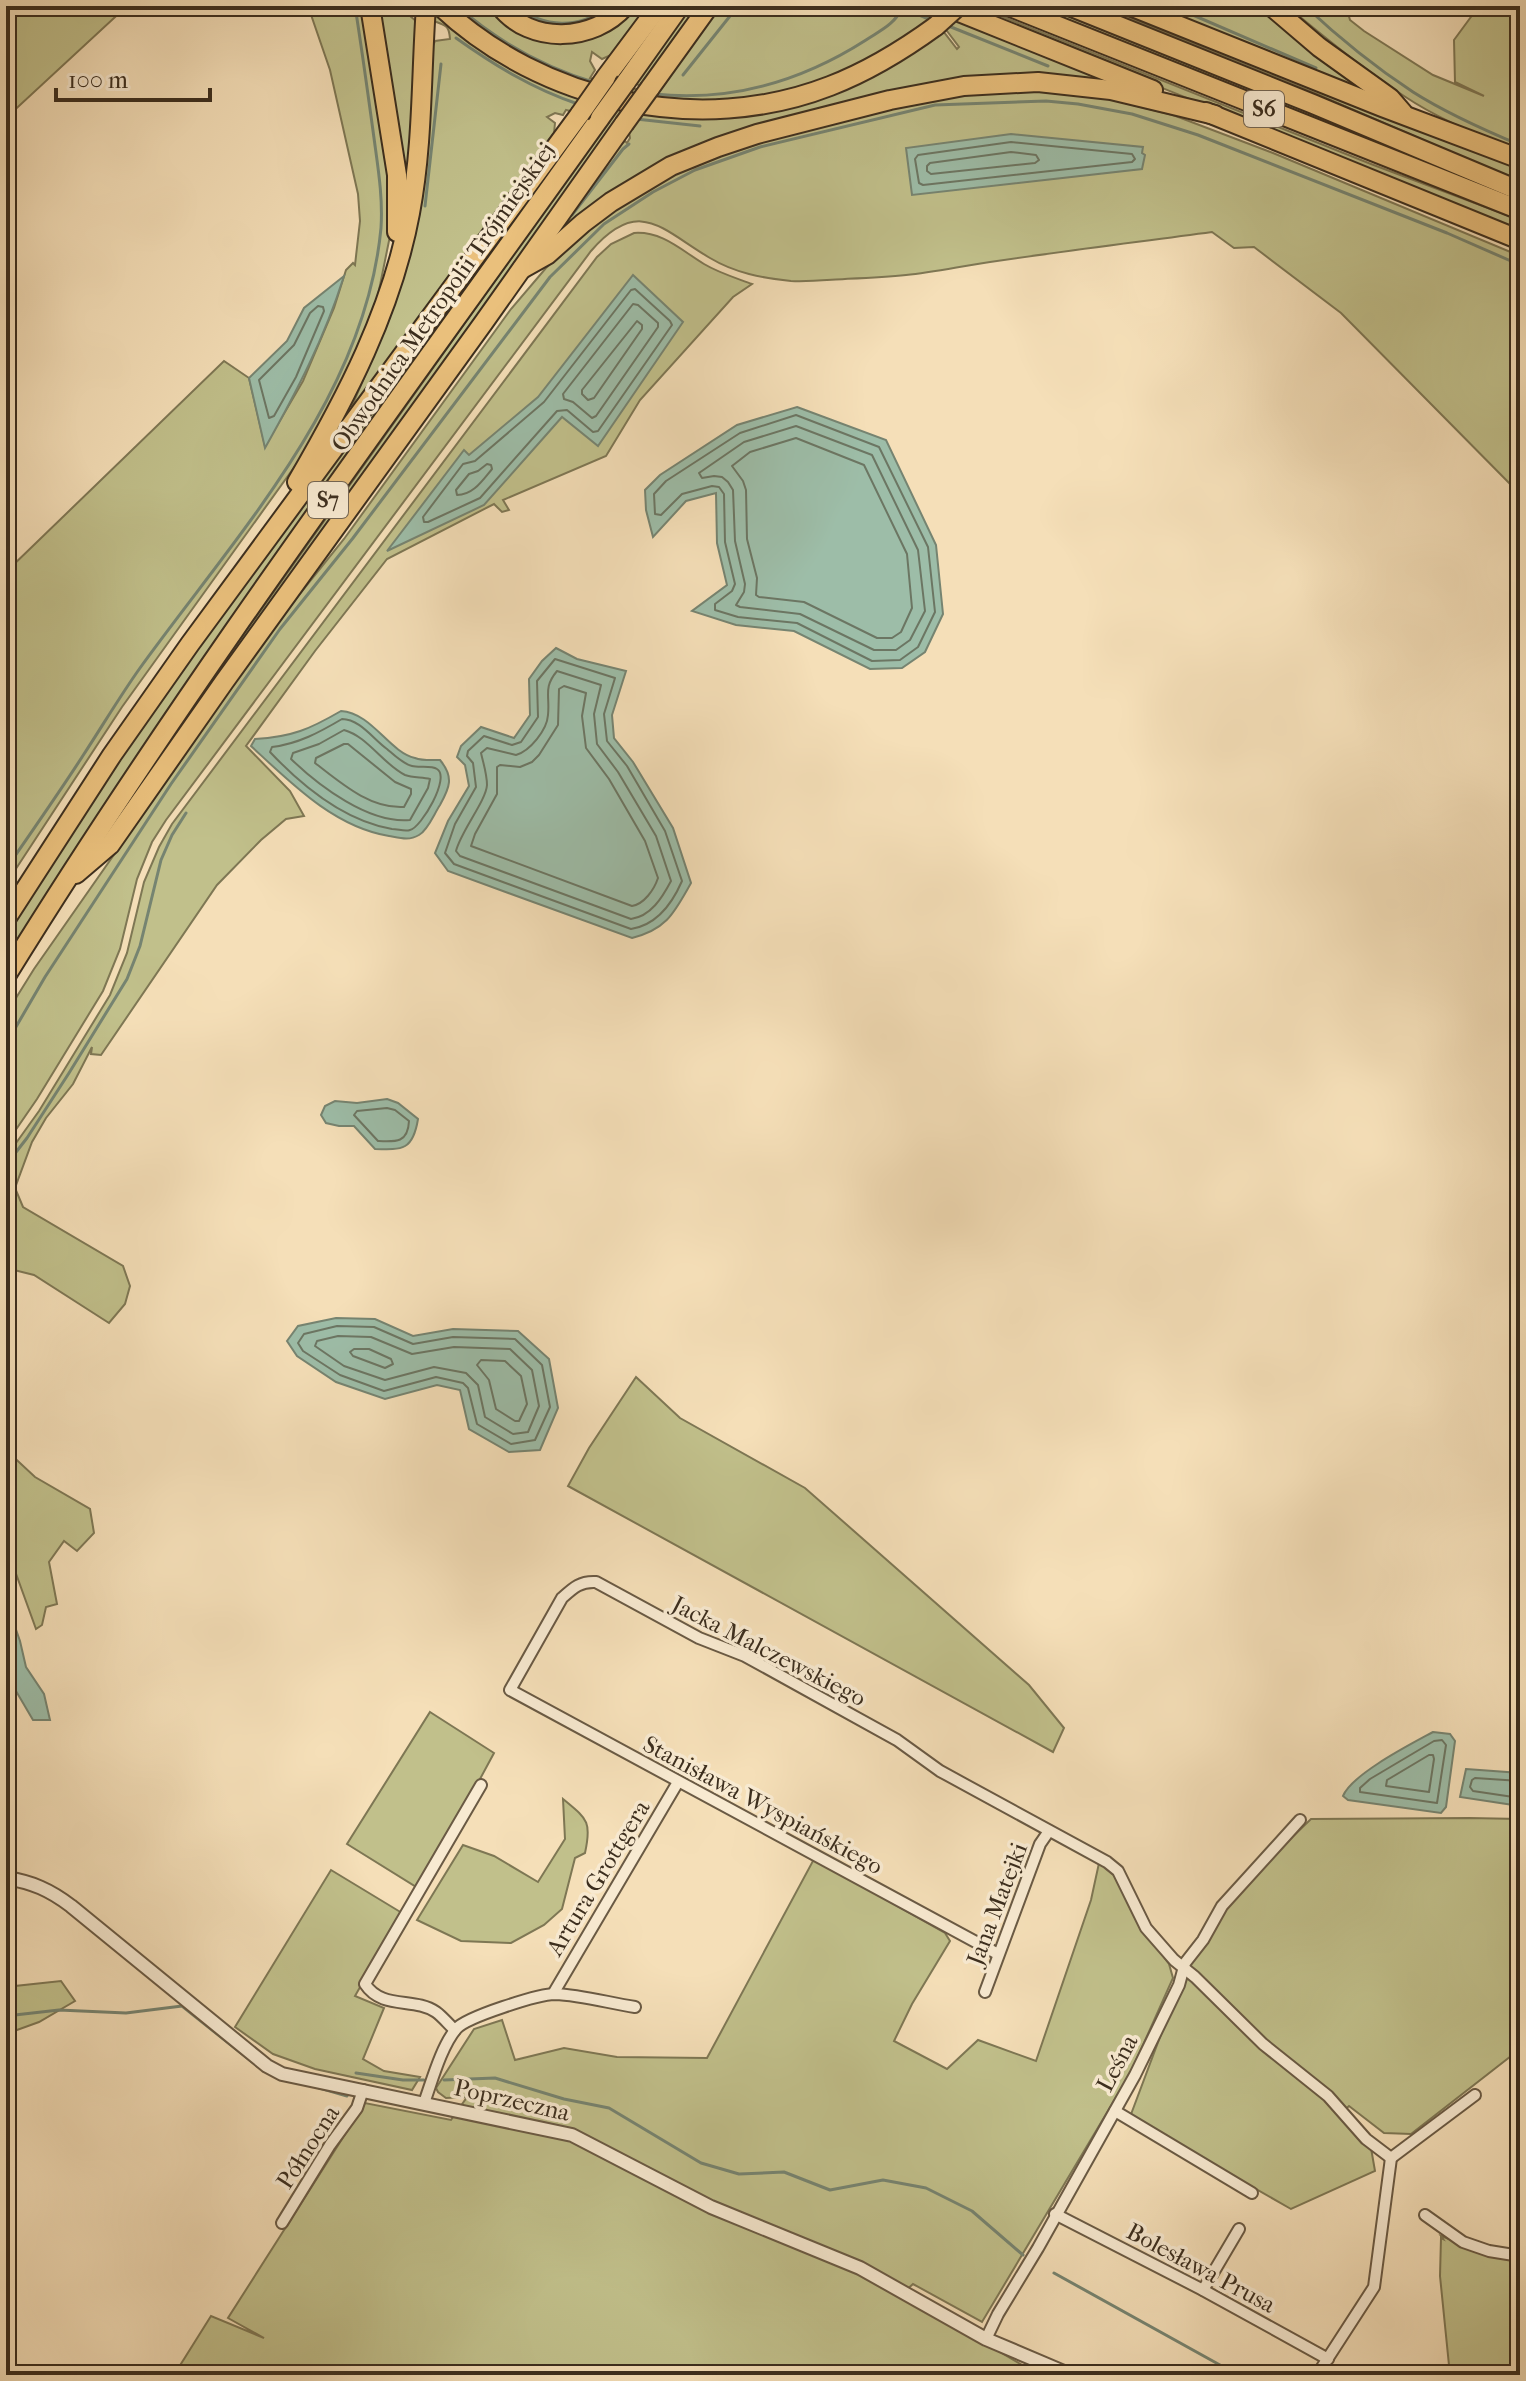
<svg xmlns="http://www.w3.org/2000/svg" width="1526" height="2381" viewBox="0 0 1526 2381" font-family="'IM FELL French Canon',serif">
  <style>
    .green { fill: #c1c08b; stroke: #7e7754; stroke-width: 2 }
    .water { fill: #9dbda8; stroke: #768471; stroke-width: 2 }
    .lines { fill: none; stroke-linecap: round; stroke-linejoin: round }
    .shore { stroke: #6c7663; stroke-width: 2 }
    .stream { stroke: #768471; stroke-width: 3 }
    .minor-casing { stroke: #6a5a44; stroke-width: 14 }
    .tertiary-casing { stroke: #6a5a44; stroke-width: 16 }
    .motorway-casing { stroke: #3c2e1e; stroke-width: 22 }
    .minor { stroke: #f8ead1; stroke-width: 10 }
    .tertiary { stroke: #f8ead1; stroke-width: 12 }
    .motorway { stroke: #eac07c; stroke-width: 18 }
    .motorway-bridge-casing { stroke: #3c2e1e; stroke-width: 22; stroke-linecap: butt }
    .motorway-bridge { stroke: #eac07c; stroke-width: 18 }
    .labels { text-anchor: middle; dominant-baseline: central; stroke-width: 7; stroke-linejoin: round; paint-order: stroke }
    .shield { fill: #f8ead1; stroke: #746654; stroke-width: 2 }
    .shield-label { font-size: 22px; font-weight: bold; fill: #3c2e1e }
    .street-label { font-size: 24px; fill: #3c2e1e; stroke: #f8ead1 }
  </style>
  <rect width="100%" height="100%" fill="#f5dfb8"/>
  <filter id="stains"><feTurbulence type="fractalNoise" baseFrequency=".0025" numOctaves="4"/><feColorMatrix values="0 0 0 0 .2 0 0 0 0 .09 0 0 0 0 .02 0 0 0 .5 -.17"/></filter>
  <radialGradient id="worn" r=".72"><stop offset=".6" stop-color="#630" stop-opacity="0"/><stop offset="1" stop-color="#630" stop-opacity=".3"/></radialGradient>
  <g class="green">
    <path d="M6 6H127L6 118Z"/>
    <path d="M308 6H365L389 159 391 231 377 300 357 352 308 448 122 707 6 884V572L224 361 249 378 265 446 303 381 334 308 346 270 353 263 355 265 360 221 358 194 330 70Z"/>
    <path d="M374 6H414V11L409 15 417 22 410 148 405 191Z"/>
    <path d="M420 6H428C578 145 779 156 943 31L957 49 959 47 947 31 930 24C781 135 589 129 449 6H491C532 53 592 51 633 6H649L611 55 602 59 592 52 590 61 595 70 590 78 657 94 669 78 666 75 716 6H926L1113 82 1111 84C1015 65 923 86 830 109 769 124 708 139 653 169 626 184 601 200 577 220 566 229 553 245 541 250L615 145 618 147 625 141 627 143 630 138 629 132 634 126 621 122 103 841 118 815 195 703 609 120 594 116 154 734 64 870 6 965V932L86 806 160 698 586 115 566 110 563 115 555 113 547 117 555 123 554 133 354 406H352L389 319 413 229 425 138 429 48H432L435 41 450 39C449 24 445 26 434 21 429 18 424 10 420 6Z"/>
    <path d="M505 6H619L594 24 545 28Z"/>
    <path d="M688 6H706L647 87 635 84Z"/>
    <path d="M959 6H976L1371 164 1520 220V235L1373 173Z"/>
    <path d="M1032 6H1045L1484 182 1520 197V203Z"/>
    <path d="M1100 6H1117L1520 165V182L1317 94Z"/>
    <path d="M1142 6H1262L1293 33 1386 99Z"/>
    <path d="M1287 6H1346L1350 20 1364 31 1433 75 1484 96 1455 82 1454 40 1479 6H1520V153C1481 136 1440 120 1404 96 1363 69 1324 37 1287 6Z"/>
    <path d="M1038 91 1101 97 1173 115 1273 153 1520 256V494L1341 313 1254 247 1234 248 1212 232C1138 242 1064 251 990 262 962 266 934 272 906 275 886 277 865 278 845 279 827 280 808 282 791 281 762 278 735 273 710 258 661 229 639 196 591 251L166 820 152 842 137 879 120 949 103 991 37 1099 6 1144V1014L34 969 274 626 344 539 511 309 546 268 579 237 612 211 667 178 708 159 755 143 906 105 967 94Z"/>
    <path d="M634 233C662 231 681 250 704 264 719 273 736 278 752 284L733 297 640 400 606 456 503 500 509 510 502 512 494 504 387 559 315 651 246 746 290 791 304 816 286 819 261 840 217 885 101 1055 91 1054 92 1047 73 1084 46 1118 32 1142 15 1188 23 1207 123 1266 130 1286 125 1304 109 1323 34 1275 6 1268V1181L10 1178 6 1174V1157L39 1111 110 995 127 953 144 882 159 847 172 824 597 257 611 244Z"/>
    <path d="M636 1377 680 1418 805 1488 1029 1685 1064 1728 1053 1752 568 1486 589 1448Z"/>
    <path d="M6 1450 35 1477 90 1509 94 1533 77 1551 64 1541 49 1562 57 1604 46 1607 42 1625 36 1629 6 1546Z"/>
    <path d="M430 1712 494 1753 445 1844 418 1888 347 1844Z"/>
    <path d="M563 1799C587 1819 592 1821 585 1853L575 1858 562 1909 544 1925 511 1943 461 1941 417 1920 463 1845 494 1856 538 1882 565 1839Z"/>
    <path d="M1469 1818 1520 1819V2049L1411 2134 1384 2133 1349 2106 1340 2114 1371 2148 1375 2171 1291 2209 1130 2117 1175 1997 1193 1970 1185 1964 1239 1888 1311 1819Z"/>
    <path d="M814 1859 945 1933 950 1941 912 2004 894 2041 947 2069 978 2040 1036 2061 1091 1900 1099 1863 1110 1870 1116 1878 1135 1918 1169 1964 1173 1978 1130 2074 982 2322 913 2284 902 2294 1039 2375H174L211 2316 264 2338 228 2318 365 2103 451 2120 467 2097 446 2098 438 2092 436 2088 474 2029 502 2020 515 2060 564 2048 617 2057 707 2058Z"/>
    <path d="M331 1870 402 1913 355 1996 384 2008 363 2059 384 2071 420 2077 412 2090 315 2069 273 2054 235 2027Z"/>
    <path d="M61 1981 75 2001 39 2022 6 2034V1987Z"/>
    <path d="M1441 2236 1479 2250 1520 2259V2375H1450L1440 2276 1441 2238 1443 2239Z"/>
  </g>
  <g class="water">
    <path d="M1011 134 1143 147 1142 153 1145 155 1142 169 912 195 906 148Z"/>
    <path d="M633 275 683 322 598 446 562 417 484 505 387 551 464 450 469 455 538 397Z"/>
    <path d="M344 276C324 339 297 391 265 448L249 378 287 341 304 308Z"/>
    <path d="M797 407 886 440 936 545 943 614 925 652 902 668 870 669 794 631 736 625 692 611 727 585 717 543 716 493 686 501 653 537 646 510 645 490 660 475 737 425Z"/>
    <path d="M556 648 577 659 626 671 612 715 614 738 633 762 673 828 691 883C674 913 667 929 632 938L448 871 435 853 448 821 469 786 465 765 457 757 461 746 481 727 514 738 530 715 529 679 542 661Z"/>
    <path d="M341 711C372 713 389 752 415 758 423 761 432 760 440 760 454 777 450 787 440 805 434 814 428 830 419 835 409 841 400 838 389 836 334 827 291 783 251 746L255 739C292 737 310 729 341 711Z"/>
    <path d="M387 1099 398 1103 418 1119C413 1150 403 1150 375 1149L354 1126H339L326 1123 321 1115 325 1106 335 1101 357 1103Z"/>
    <path d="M336 1318 375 1319 413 1336 453 1329 518 1331 549 1359 558 1408 540 1450 509 1452 469 1429 460 1390 437 1385 385 1399 336 1382 297 1356 287 1341 298 1326Z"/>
    <path d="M6 1601 20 1641 26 1667 44 1694 50 1720H33L6 1674Z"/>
    <path d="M1433 1732 1450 1734 1455 1741 1446 1807 1441 1813 1348 1800 1343 1796C1352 1774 1411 1744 1433 1732Z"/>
    <path d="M1466 1769 1520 1773V1806L1460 1797Z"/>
  </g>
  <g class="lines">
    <g class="shore">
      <path d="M1011 142 1132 154 1135 159 1132 162 923 185 919 183 915 159 918 155Z"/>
      <path d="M1011 152 1036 155 1039 160 1035 163 931 174 927 171V166L930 163Z"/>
      <path d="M635 289 670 321 672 325 598 431 593 432 567 410 557 411 480 498 428 522H424L423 517 463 464 475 461 544 402 631 290Z"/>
      <path d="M633 304 638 305 658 323V327L596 416 592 418 573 402 564 399 563 394Z"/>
      <path d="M318 306 323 307 324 311 296 377 274 416 269 418 259 380 294 345 310 313Z"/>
      <path d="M637 321 642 325V329L594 398 588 400 582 394V390Z"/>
      <path d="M796 415 879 447 928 547 935 612 918 647 900 660 872 661 797 623 738 617 715 610V604L732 591 735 584 725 542 724 494 719 487 712 486 682 494 661 515 655 514 654 494 666 481 740 433Z"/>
      <path d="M796 426 872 455 918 550 925 611 910 640 896 650H874L800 614 740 607 736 605 744 592 745 584 735 541 733 490 728 482 722 477 714 476 702 478 699 473 744 442Z"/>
      <path d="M796 438 864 465 907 554 912 608 901 632 892 638H877L804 602 759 597 756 595 757 578 747 539 746 490 743 481 732 466 750 452Z"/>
      <path d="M487 464 491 465 492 469C482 481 473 495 457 495L456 490 469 474 478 471Z"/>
      <path d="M555 659 615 678 604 714 607 741 627 766 665 831 682 881C672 904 657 925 631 929L454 864 445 853 455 824 476 787 473 763 467 756 468 751 484 736 512 745 521 742 538 717 537 681Z"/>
      <path d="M557 671 601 685 594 714 597 744 618 772 656 836 671 881C662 898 651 916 631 919L460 856 456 851C461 831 486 801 487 785 487 774 483 762 481 753L487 748 516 755C530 751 547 730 548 715 550 695 543 688 557 671Z"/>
      <path d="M564 686 586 693 582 716 586 748 609 779 645 841 658 878C654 890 644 904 632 906L471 846 475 834 497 794V767L500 765 520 767 532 762 539 755 558 725 559 689Z"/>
      <path d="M342 719C360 719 374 740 387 749 394 755 403 764 412 766 419 768 431 765 437 769 451 777 421 828 410 830 405 832 398 829 392 829 345 821 302 786 270 752L272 747C298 744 320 732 342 719Z"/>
      <path d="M344 730C367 736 383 764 405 775 413 778 422 777 430 779L428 788 410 820C369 824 319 786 291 759L293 753 319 744Z"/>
      <path d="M344 744H348L395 782 411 789V794L404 807C370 809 341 783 315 763L316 758Z"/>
      <path d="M387 1108 395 1110 409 1121C408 1143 396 1142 378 1141L354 1115 357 1111Z"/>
      <path d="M337 1326 374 1327 413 1344 453 1337 515 1339 542 1365 550 1407 535 1440 511 1444 477 1424 468 1388 463 1383 436 1377 384 1391 340 1375 303 1351 298 1343 304 1334Z"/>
      <path d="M338 1336 371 1337 412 1354 454 1347 510 1349 532 1370 539 1406 528 1432 513 1434 485 1417 478 1385 466 1373 434 1367 385 1380 344 1366 315 1346 317 1341Z"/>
      <path d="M354 1349H369L391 1359 393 1364 385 1368 353 1356 350 1352Z"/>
      <path d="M481 1360 505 1361 521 1376 527 1404 519 1421H515L496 1409 489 1380 477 1365Z"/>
      <path d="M1442 1740 1446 1745 1437 1803 1360 1792V1788L1370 1779 1434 1741Z"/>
      <path d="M1429 1755H1433L1434 1759 1429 1792 1386 1786 1387 1780Z"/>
      <path d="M1520 1781 1475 1778 1472 1780 1470 1787 1473 1791 1520 1798"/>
    </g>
    <g class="stream">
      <path d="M457 6C498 42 543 67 596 83"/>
      <path d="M516 6C543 28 580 30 607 6"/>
      <path d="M898 6 931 20"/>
      <path d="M1172 6 1316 68"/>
      <path d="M1305 6C1338 37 1375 67 1413 92 1446 113 1484 130 1520 145"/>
      <path d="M946 25 1048 66"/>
      <path d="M456 38C494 65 533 89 578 104"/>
      <path d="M683 75 738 6"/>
      <path d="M654 94C730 102 802 81 866 40 881 30 894 25 902 8"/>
      <path d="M636 119 700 126"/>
      <path d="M425 206 441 64"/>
      <path d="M572 215 623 149 629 144"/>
      <path d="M6 869C32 831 59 793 84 754 103 725 120 696 140 668 236 535 365 399 381 228 383 197 378 168 374 138 368 94 362 50 355 6"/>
      <path d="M6 1044 45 977 171 784 280 629 353 538 550 277 604 224 653 192 695 170 760 147 935 105 1046 101 1078 104 1132 114 1198 135 1447 233 1520 265"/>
      <path d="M6 1165 27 1138 69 1073 127 979 140 946 161 860 172 835 186 813"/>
      <path d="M6 2016 59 2010 126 2013 182 2006 257 2066"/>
      <path d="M356 2073 403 2080H424"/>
      <path d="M444 2080 495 2078 564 2099 609 2108 701 2163 739 2174 784 2172 830 2190 883 2180 926 2188 972 2211 1023 2255"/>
      <path d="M316 2087 347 2096"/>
      <path d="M1054 2273 1238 2375"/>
    </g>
    <g class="minor-casing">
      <g id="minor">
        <path d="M998 1954 510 1690 562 1598C573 1588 580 1581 596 1582L699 1638 745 1656 897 1740 940 1771 1107 1862 1118 1871 1146 1928 1174 1960 1195 1977 1263 2044 1328 2096 1366 2139 1391 2158"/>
        <path d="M985 1992 1040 1844 1049 1831"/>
        <path d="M553 1994 678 1782"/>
        <path d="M455 2030C449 2025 443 2017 436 2012 414 1997 382 2010 365 1984L481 1785"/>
        <path d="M424 2103C432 2081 441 2047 456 2029 466 2017 539 1994 555 1994 581 1995 609 2003 635 2007"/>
        <path d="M1115 2111 1252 2193"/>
        <path d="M1391 2158 1475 2095"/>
        <path d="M1055 2214 1203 2290 1328 2359"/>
        <path d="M1425 2215 1463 2242 1489 2251 1520 2256"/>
        <path d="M282 2223 330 2145 357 2108 363 2090"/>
        <path d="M1203 2290 1239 2229"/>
        <path d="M986 2339 998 2314 1038 2248 1135 2075 1179 1985 1185 1963 1203 1940 1222 1906 1300 1820"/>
        <path d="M1317 2375 1374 2287 1391 2158"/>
      </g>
    </g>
    <g class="tertiary-casing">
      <path id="tertiary" d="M6 1878C32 1882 50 1890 71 1906L267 2066 282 2074 572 2135 711 2207 860 2268 986 2339 1071 2375"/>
    </g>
    <g class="motorway-casing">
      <g id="motorway">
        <path d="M370 6 397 175V232"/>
        <path d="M440 6C542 102 699 137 830 86 869 71 903 50 936 26"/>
        <path d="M500 6C530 45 594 42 625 6"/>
        <path d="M944 6 1153 90"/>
        <path d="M1008 6 1520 210"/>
        <path d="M1069 6 1313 104 1520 191"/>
        <path d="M1130 6 1382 107 1520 159"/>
        <path d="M1271 6 1319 47 1390 98 1403 113"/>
        <path d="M606 77 659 6"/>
        <path d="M626 82 680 6"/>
        <path d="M650 88 709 6"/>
        <path d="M1206 112 1520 240"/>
        <path d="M522 269 547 255 583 223 611 202 671 166 718 147 757 134 890 100 964 86 1038 82 1111 90 1215 115"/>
        <path d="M297 482C346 398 392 310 410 213 423 145 421 75 426 6"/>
        <path d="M76 874 110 845 224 682 484 322 624 124"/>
        <path d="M6 919 112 755 190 644 580 114"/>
        <path d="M6 976C189 680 398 401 600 118"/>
      </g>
    </g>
    <use href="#minor" class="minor"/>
    <use href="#tertiary" class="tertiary"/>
    <use href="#motorway" class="motorway"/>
    <g class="motorway-bridge-casing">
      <g id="motorway-bridge">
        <path d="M936 26 958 6"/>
        <path d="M580 114 606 77"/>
        <path d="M600 118 626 82"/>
        <path d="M624 124 650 88"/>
      </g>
    </g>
    <use href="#motorway-bridge" class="motorway-bridge"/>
  </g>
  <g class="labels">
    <g class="shield">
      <rect x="1244" y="91" width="40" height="36" rx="6"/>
      <rect x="308" y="482" width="40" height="36" rx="6"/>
    </g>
    <g class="shield-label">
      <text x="1264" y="109">S6</text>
      <text x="328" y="500">S7</text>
    </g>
    <g class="street-label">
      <text transform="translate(443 297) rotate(-55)">Obwodnica Metropolii Trójmiejskiej</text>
      <text transform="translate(769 1651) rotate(27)">Jacka Malczewskiego</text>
      <text transform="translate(763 1805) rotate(28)">Stanisława Wyspiańskiego</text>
      <text transform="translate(598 1878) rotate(-59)">Artura Grottgera</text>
      <text transform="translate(997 1904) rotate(-69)">Jana Matejki</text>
      <text transform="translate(1117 2063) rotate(-62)">Leśna</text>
      <text transform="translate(512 2100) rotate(13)">Poprzeczna</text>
      <text transform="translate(308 2147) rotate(-57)">Północna</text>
      <text transform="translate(1201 2268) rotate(28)">Bolesława Prusa</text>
    </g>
  </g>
  <rect width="1526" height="2381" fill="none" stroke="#f5dfb8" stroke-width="32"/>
  <rect x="8" y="8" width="1510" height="2365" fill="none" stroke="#3c2e1e" stroke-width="4"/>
  <rect x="16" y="16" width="1494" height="2349" fill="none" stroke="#3c2e1e" stroke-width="2"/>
  <path d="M56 88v12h154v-12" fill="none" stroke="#3c2e1e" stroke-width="4"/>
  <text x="68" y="88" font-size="24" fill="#3c2e1e" stroke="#f8ead1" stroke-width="6" paint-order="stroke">100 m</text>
  <rect width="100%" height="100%" filter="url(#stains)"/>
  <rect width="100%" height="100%" fill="url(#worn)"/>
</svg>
